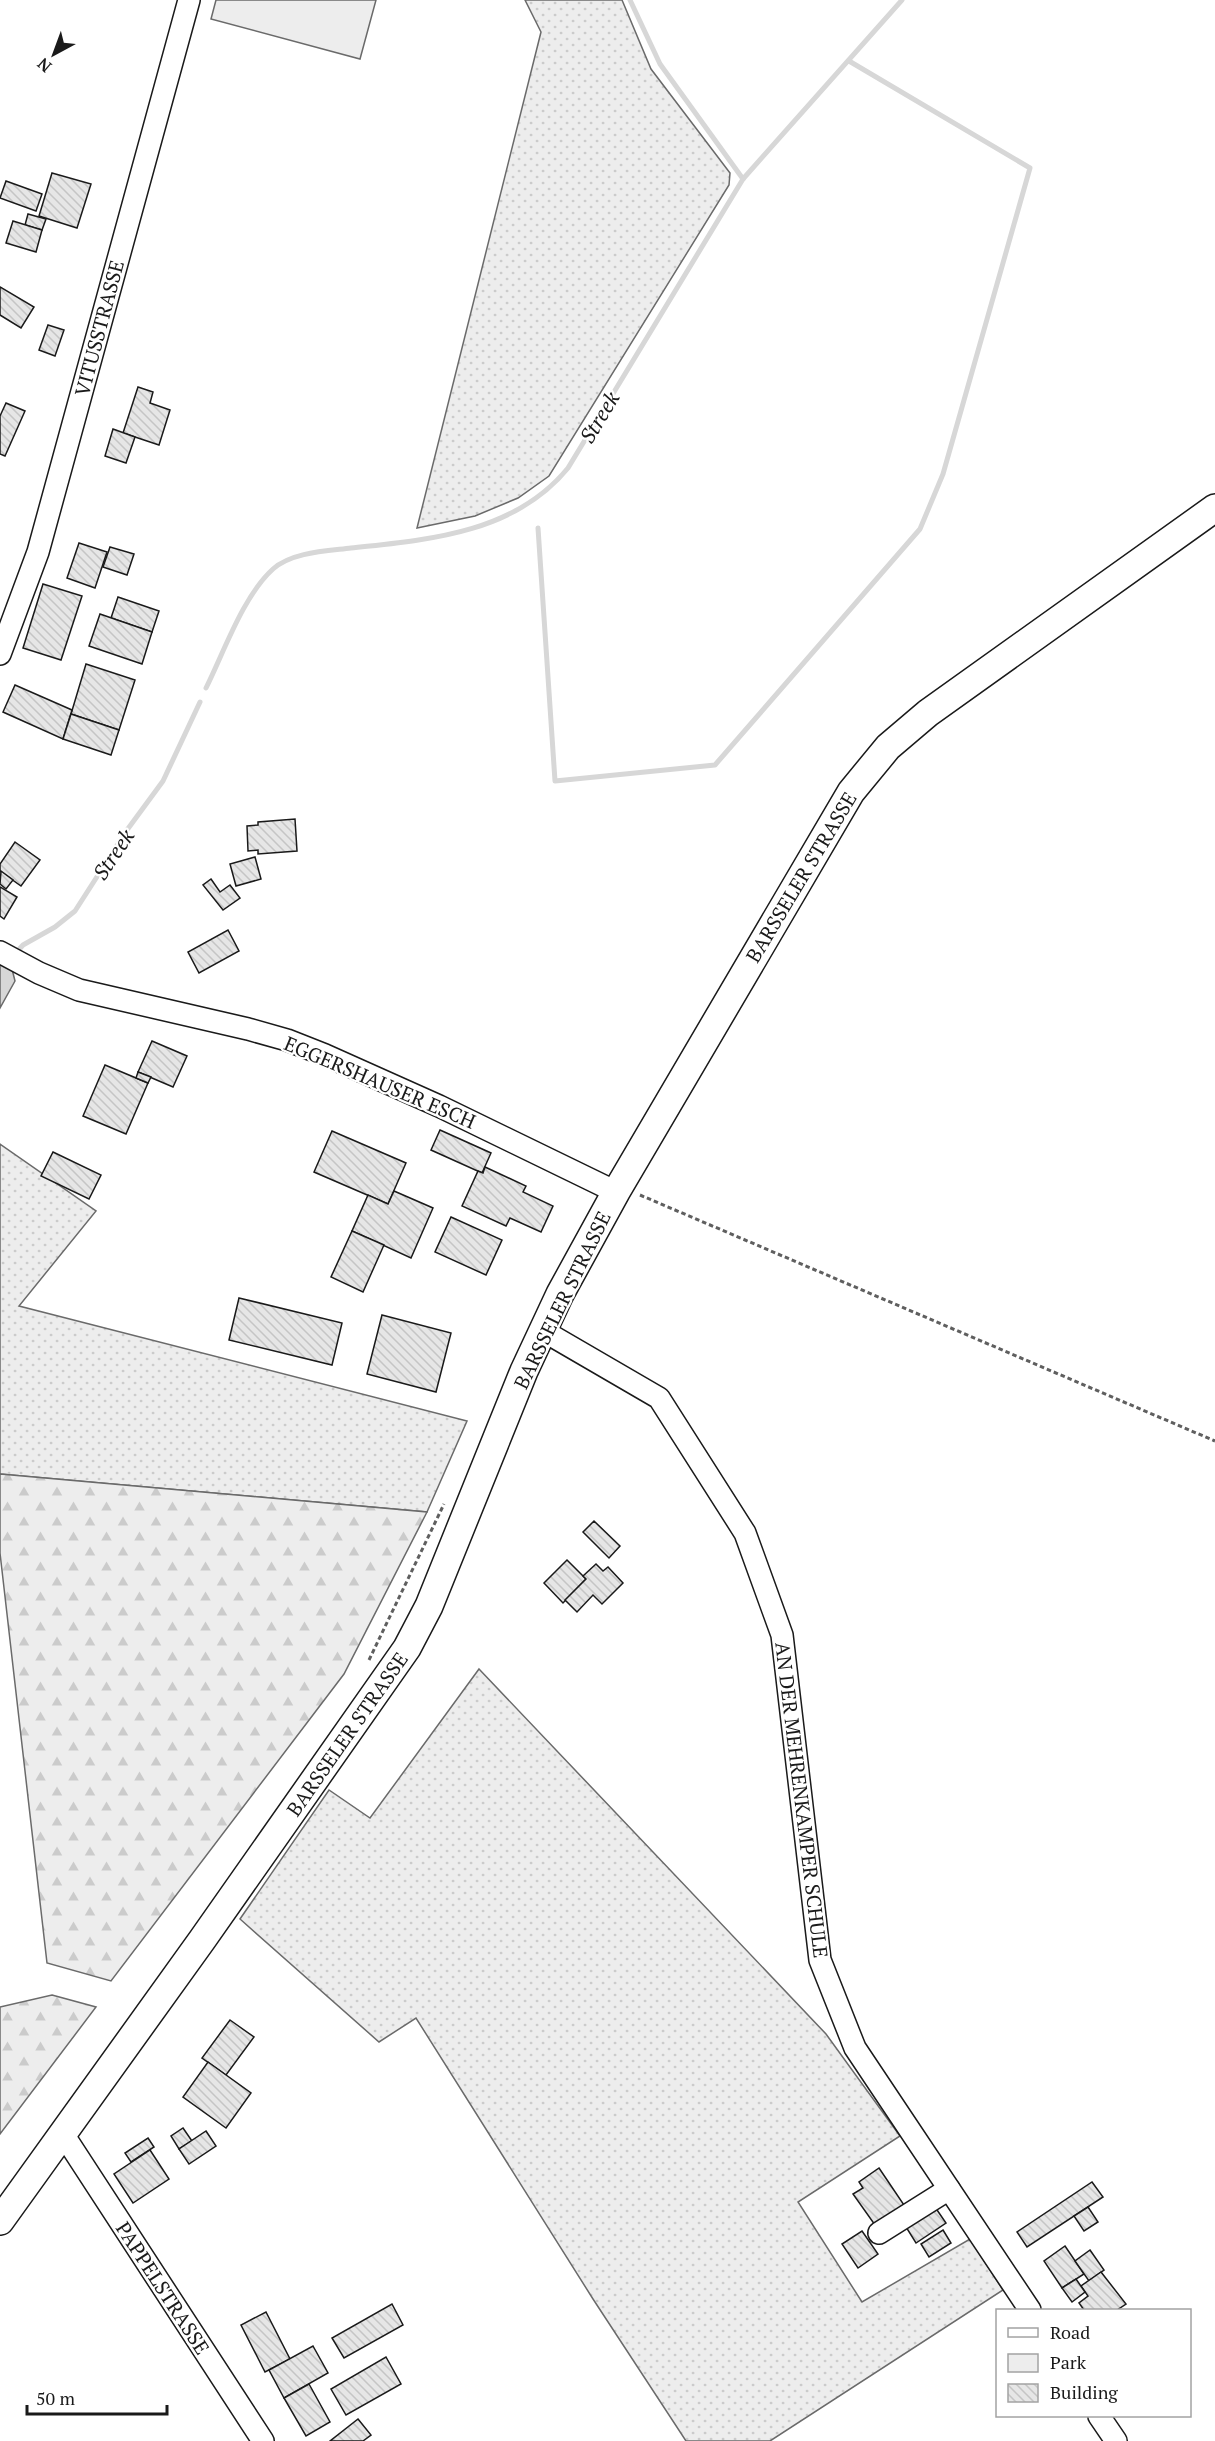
<svg xmlns="http://www.w3.org/2000/svg" width="1215" height="2441" viewBox="0 0 1215 2441" font-family="'PT Serif',serif">
  <style>
    .green { fill: url(#green-dots); stroke: #6a6a6a; stroke-width: 1.5 }
    .forest { fill: url(#forest-firs); stroke: #6a6a6a; stroke-width: 1.5 }
    .built { fill: #ededed; stroke: #6a6a6a; stroke-width: 1.5 }
    .water { fill: #d7d7d7; stroke: #6a6a6a; stroke-width: 1.5 }
    .lines { fill: none; stroke-linecap: round; stroke-linejoin: round }
    .stream { stroke: #d7d7d7; stroke-width: 5 }
    .building { fill: url(#building-back-hatch); stroke: #1a1a1a; stroke-width: 1.5 }
    .minor-casing { stroke: #1a1a1a; stroke-width: 24 }
    .major-casing { stroke: #1a1a1a; stroke-width: 30 }
    .path { stroke: #5f5f5f; stroke-width: 3; stroke-dasharray: 4.5 3; stroke-linecap: butt }
    .minor { stroke: #fff; stroke-width: 21 }
    .major { stroke: #fff; stroke-width: 27 }
    .labels { text-anchor: middle; dominant-baseline: central; stroke-width: 4.5; stroke-linejoin: round; paint-order: stroke }
    .street-label { font-size: 20px; fill: #1a1a1a; stroke: #fff }
    .water-label { font-size: 21px; font-style: italic; fill: #1a1a1a; stroke: #fff }
  </style>
  <defs>
    <pattern id="green-dots" width="8" height="8" patternUnits="userSpaceOnUse" patternTransform="scale(1.5)"><rect width="8" height="8" fill="#ededed"/><path d="M2 2h.1M6 6h.1" fill="none" stroke="#cbcbcb" stroke-width="1.8" stroke-linecap="round"/></pattern>
    <pattern id="forest-firs" width="22" height="20" patternUnits="userSpaceOnUse" patternTransform="scale(1.5)"><rect width="22" height="20" fill="#ededed"/><path d="M5 1l3.5 6h-7zM16 11l3.5 6h-7z" fill="#cbcbcb"/></pattern>
    <pattern id="building-back-hatch" width="6" height="6" patternUnits="userSpaceOnUse" patternTransform="scale(1.5)"><rect width="6" height="6" fill="#e6e6e6"/><path d="M-1 5l2 2M0 0l6 6M5-1l2 2" fill="none" stroke="#c5c5c5"/></pattern>
  </defs>
  <rect width="100%" height="100%" fill="#fff"/>
  <g class="green">
    <path d="M525 0H622L651 69 730 173 729 185 549 476 518 498 475 516 417 528 541 32Z"/>
    <path d="M0 1144 96 1211 19 1306 467 1421 427 1512 0 1474Z"/>
    <path d="M479 1669 826 2034 900 2136 798 2202 862 2302 970 2239 1003 2290 770 2441H686L593 2299 416 2018 379 2042 240 1919 329 1790 370 1818Z"/>
  </g>
  <g class="forest">
    <path d="M0 1474 427 1512 344 1674 111 1981 47 1963 0 1553Z"/>
    <path d="M52 1995 96 2007 0 2134V2007Z"/>
  </g>
  <path class="built" d="M216 0H376L360 59 211 19Z"/>
  <path class="water" d="M0 963 12 969 15 981 0 1008Z"/>
  <g class="lines">
    <g class="stream">
      <path d="M630 0 660 64 743 179"/>
      <path d="M538 528 555 781 715 765 920 529 943 474 1030 168 849 61"/>
      <path d="M206 688C224 652 243 596 273 569 292 552 327 551 351 548 429 540 515 533 568 468L743 179 902 0"/>
      <path d="M14 955 23 945 55 927 75 911 127 830 163 781 200 702"/>
    </g>
  </g>
  <g class="building">
    <path d="M52 173 91 184 77 228 39 216Z"/>
    <path d="M6 181 42 194 36 211 0 198Z"/>
    <path d="M28 214 46 219 42 230 25 225Z"/>
    <path d="M13 221 42 230 36 252 6 243Z"/>
    <path d="M0 287 34 307 21 328 0 315Z"/>
    <path d="M48 325 64 330 55 356 39 350Z"/>
    <path d="M138 387 153 392 150 403 170 410 159 445 123 433Z"/>
    <path d="M6 403 25 411 5 456 0 454V416Z"/>
    <path d="M113 429 135 437 126 463 105 456Z"/>
    <path d="M79 543 107 552 95 588 67 578Z"/>
    <path d="M110 547 134 554 127 575 103 567Z"/>
    <path d="M43 584 82 596 61 660 23 648Z"/>
    <path d="M118 597 159 611 152 632 111 618Z"/>
    <path d="M100 614 152 632 142 664 89 646Z"/>
    <path d="M86 664 135 680 119 730 71 714Z"/>
    <path d="M15 685 72 710 63 739 3 712Z"/>
    <path d="M71 714 119 730 111 755 63 739Z"/>
    <path d="M295 819 297 851 258 854V850L248 851 247 826 258 825V822Z"/>
    <path d="M15 842 40 860 21 886 0 871V864Z"/>
    <path d="M255 857 261 879 236 886 230 864Z"/>
    <path d="M1 871 13 880 6 889 0 884Z"/>
    <path d="M211 879 220 892 230 885 240 898 223 910 203 885Z"/>
    <path d="M0 887 17 897 4 919 0 916Z"/>
    <path d="M228 930 239 951 199 973 188 952Z"/>
    <path d="M152 1041 187 1056 173 1087 138 1072Z"/>
    <path d="M105 1065 148 1083 126 1134 83 1116Z"/>
    <path d="M138 1072 151 1077 148 1083 136 1078Z"/>
    <path d="M440 1130 491 1153 482 1173 431 1150Z"/>
    <path d="M332 1131 406 1163 388 1204 314 1172Z"/>
    <path d="M53 1152 101 1175 89 1199 41 1176Z"/>
    <path d="M485 1167 526 1186 523 1192 553 1206 541 1232 510 1218 506 1226 462 1206 478 1171 483 1173Z"/>
    <path d="M394 1191 433 1208 411 1258 352 1231 368 1195 388 1204Z"/>
    <path d="M451 1217 502 1240 486 1275 435 1252Z"/>
    <path d="M352 1231 384 1245 363 1292 331 1277Z"/>
    <path d="M239 1298 342 1323 332 1365 229 1340Z"/>
    <path d="M382 1315 451 1333 436 1392 367 1374Z"/>
    <path d="M594 1521 620 1546 609 1558 583 1532Z"/>
    <path d="M567 1560 586 1579 563 1603 544 1583Z"/>
    <path d="M596 1564 603 1571 608 1567 623 1583 602 1604 593 1595 577 1612 565 1600 586 1579 583 1576Z"/>
    <path d="M230 2020 254 2037 226 2075 202 2058Z"/>
    <path d="M208 2062 251 2093 226 2128 183 2097Z"/>
    <path d="M183 2128 192 2141 179 2149 171 2136Z"/>
    <path d="M206 2131 216 2146 189 2164 179 2149Z"/>
    <path d="M148 2138 154 2147 131 2162 125 2153Z"/>
    <path d="M150 2150 169 2179 133 2203 114 2174Z"/>
    <path d="M879 2168 904 2205 875 2225 853 2194 863 2188 859 2182Z"/>
    <path d="M1092 2182 1103 2197 1027 2247 1017 2232Z"/>
    <path d="M935 2207 946 2223 916 2243 906 2227Z"/>
    <path d="M1088 2207 1098 2222 1084 2231 1074 2216Z"/>
    <path d="M943 2230 951 2243 929 2257 921 2244Z"/>
    <path d="M862 2231 878 2254 858 2268 842 2244Z"/>
    <path d="M1065 2246 1084 2274 1062 2288 1044 2261Z"/>
    <path d="M1090 2250 1104 2270 1089 2281 1075 2261Z"/>
    <path d="M1101 2272 1126 2304 1117 2310H1084L1079 2303 1088 2296 1081 2286Z"/>
    <path d="M1076 2279 1085 2292 1072 2302 1062 2288Z"/>
    <path d="M392 2304 403 2325 344 2358 332 2338Z"/>
    <path d="M266 2312 290 2359 265 2372 241 2325Z"/>
    <path d="M313 2346 328 2373 284 2398 269 2370Z"/>
    <path d="M386 2357 401 2384 346 2415 331 2389Z"/>
    <path d="M309 2384 330 2422 306 2436 284 2398Z"/>
    <path d="M358 2419 371 2435 363 2441H330Z"/>
  </g>
  <g class="lines">
    <g class="minor-casing">
      <g id="minor">
        <path d="M0 654 38 552 189 0"/>
        <path d="M0 952 39 973 79 990 248 1029 287 1040 325 1055 439 1106 616 1192"/>
        <path d="M542 1330 659 1398 745 1533 782 1635 820 1960 855 2048 1030 2310"/>
        <path d="M63 2134 263 2441"/>
        <path d="M879 2233 949 2189"/>
        <path d="M1099 2416 1116 2441"/>
      </g>
    </g>
    <g class="major-casing">
      <path id="major" d="M0 2221 202 1940 407 1648 429 1606 524 1371 560 1294 616 1192 851 792 888 747 928 713 1215 508"/>
    </g>
    <g class="path">
      <path d="M640 1195 1215 1441"/>
      <path d="M369 1660 444 1504"/>
    </g>
    <use href="#minor" class="minor"/>
    <use href="#major" class="major"/>
  </g>
  <g class="labels">
    <g class="street-label">
      <text transform="translate(99 328) rotate(-75)">VITUSSTRASSE</text>
      <text transform="translate(801 877) rotate(-59)">BARSSELER STRASSE</text>
      <text transform="translate(380 1082) rotate(23)">EGGERSHAUSER ESCH</text>
      <text transform="translate(562 1300) rotate(-64)">BARSSELER STRASSE</text>
      <text transform="translate(347 1734) rotate(-55)">BARSSELER STRASSE</text>
      <text transform="translate(802 1800) rotate(83)">AN DER MEHRENKAMPER SCHULE</text>
      <text transform="translate(163 2288) rotate(57)">PAPPELSTRASSE</text>
    </g>
    <g class="water-label">
      <text transform="translate(599 417) rotate(-59)">Streek</text>
      <text transform="translate(113 854) rotate(-56)">Streek</text>
    </g>
  </g>
  <rect x="996" y="2309" width="195" height="108" fill="#ffffff" stroke="#a3a3a3" stroke-width="1.5"/>
  <rect x="1008" y="2328" width="30" height="9" fill="#ffffff" stroke="#a3a3a3" stroke-width="1.5"/>
  <text x="1050" y="2339" font-size="18" fill="#1a1a1a">Road</text>
  <rect x="1008" y="2354" width="30" height="18" fill="#ededed" stroke="#a3a3a3" stroke-width="1.5"/>
  <text x="1050" y="2369" font-size="18" fill="#1a1a1a">Park</text>
  <rect x="1008" y="2384" width="30" height="18" fill="url(#building-back-hatch)" stroke="#a3a3a3" stroke-width="1.5"/>
  <text x="1050" y="2399" font-size="18" fill="#1a1a1a">Building</text>
  <g transform="translate(54 54) rotate(221)" stroke="#ffffff" stroke-width="4.5" paint-order="stroke">
  <path d="M0-4.5L10 22L0 15L-10 22Z" fill="#1a1a1a"/>
  <text y="-9" font-size="16" font-weight="bold" text-anchor="middle" fill="#1a1a1a">N</text>
  </g>
  <path d="M27 2405v9h140v-9" fill="none" stroke="#1a1a1a" stroke-width="3"/>
  <text x="36" y="2405" font-size="18" fill="#1a1a1a" stroke="#ffffff" stroke-width="4.5" paint-order="stroke">50 m</text>
</svg>
